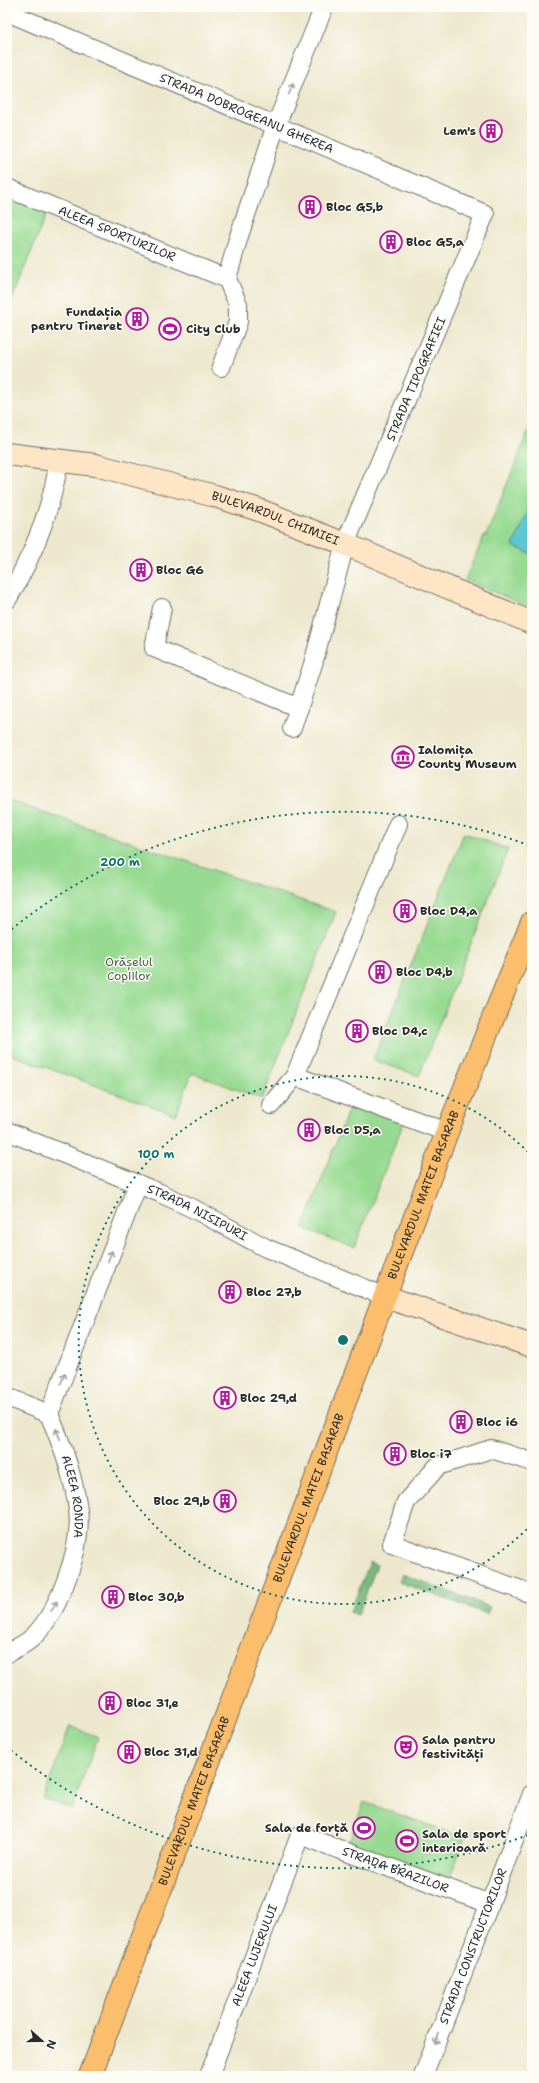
<svg xmlns="http://www.w3.org/2000/svg" width="539" height="2083" viewBox="0 0 539 2083" font-family="'Shantell Sans',sans-serif">
  <style>
    .green { fill: #97da91; stroke: #61825e }
    .forest { fill: #79ba7b; stroke: #527253 }
    .water { fill: #5cc8d4; stroke: #447a80 }
    .lines { fill: none; stroke-linecap: round; stroke-linejoin: round }
    .street-casing { stroke: #6f6d64; stroke-width: 20 }
    .secondary-casing { stroke: #6f6d64; stroke-width: 24 }
    .primary-casing { stroke: #6f6d64; stroke-width: 24 }
    .street { stroke: #fff; stroke-width: 18 }
    .secondary { stroke: #fde5c5; stroke-width: 22 }
    .primary { stroke: #fabe6d; stroke-width: 22 }
    .oneway { stroke: #a0a0a0 }
    .ring { fill: none; stroke: #0f766e; stroke-width: 2; stroke-dasharray: 2 4 }
    .labels { text-anchor: middle; dominant-baseline: central; stroke-width: 3; stroke-linejoin: round; paint-order: stroke }
    .street-label { font-size: 12px; fill: #2b2b2b; stroke: #fdfcf7 }
    .poi-label { font-size: 12px; font-weight: bold; fill: #2b2b2b; stroke: #fdfcf7; text-anchor: start }
    .park-label { font-size: 12px; fill: #4b604a; stroke: #fdfcf7 }
    .centre { fill: #0f766e; stroke: #fdfcf7; stroke-width: 2 }
    .ring-label { font-size: 12px; text-anchor: middle; font-weight: bold; fill: #0f766e; stroke: #fdfcf7; stroke-width: 3; stroke-linejoin: round; paint-order: stroke }
  </style>
  <rect width="100%" height="100%" fill="#fdfcf7"/>
  <filter id="ink" filterUnits="userSpaceOnUse"><feTurbulence type="fractalNoise" baseFrequency=".025" numOctaves="2"/><feDisplacementMap in="SourceGraphic" scale="8" xChannelSelector="R" yChannelSelector="G"/><feConvolveMatrix kernelMatrix="1 2 1 2 8 2 1 2 1" color-interpolation-filters="sRGB"/></filter>
  <filter id="wash" filterUnits="userSpaceOnUse"><feTurbulence type="fractalNoise" baseFrequency=".012" numOctaves="4" result="noise"/><feDisplacementMap in="SourceGraphic" scale="16" xChannelSelector="R" yChannelSelector="G"/><feGaussianBlur stdDeviation="0.9" result="paint"/><feColorMatrix in="noise" values="0 0 0 0 0 0 0 0 0 0 0 0 0 0 0 0 0 1.4 0 .05"/><feComposite in="paint" operator="in"/></filter>
  <g filter="url(#wash)">
    <rect width="100%" height="100%" fill="#ede8cd"/>
    <g class="green">
      <path d="M7 188 50 205 7 312Z"/>
      <path d="M532 422V503L513 546 532 554V608L465 580 484 536H486Z"/>
      <path d="M7 800 336 912 262 1099 192 1073 176 1115 7 1053Z"/>
      <path d="M464 833 508 849 419 1076 373 1060Z"/>
      <path d="M353 1098 405 1119 354 1248 303 1228Z"/>
      <path d="M70 1726 98 1737 72 1809 43 1799Z"/>
      <path d="M364 1802 465 1838 449 1880 348 1845Z"/>
    </g>
    <g class="forest">
      <path d="M370 1562 377 1565 358 1615 350 1612Z"/>
      <path d="M402 1574 490 1607 487 1614 399 1582Z"/>
    </g>
    <path class="water" d="M532 503V554L513 546Z"/>
  </g>
  <g filter="url(#ink)">
    <g class="lines">
      <g class="street-casing">
        <g id="street">
          <path id="s1" d="M7 12 485 214 345 544 313 664 292 728"/>
          <path id="s2" d="M7 188 227 279 238 304V322L221 367"/>
          <path d="M227 279 238 239 276 125 324 7"/>
          <path d="M7 600C33 556 52 510 59 459"/>
          <path d="M162 608 154 648 299 708"/>
          <path d="M398 824 295 1076 447 1132"/>
          <path d="M271 1105 295 1076"/>
          <path id="s3" d="M7 1131 160 1193 194 1209 266 1248 386 1297"/>
          <path id="s4" d="M7 1397 49 1414C62 1444 74 1477 78 1510 83 1546 59 1612 33 1637 26 1644 15 1649 7 1653"/>
          <path d="M49 1414 138 1184"/>
          <path d="M532 1462 491 1449 438 1466 406 1502 392 1544 532 1594"/>
          <path id="s5" d="M209 2076 300 1835 490 1904"/>
          <path id="s6" d="M423 2076 532 1794"/>
        </g>
      </g>
      <g class="secondary-casing">
        <g id="secondary">
          <path id="s7" d="M7 454 95 465 215 496 259 510 345 544 532 623"/>
          <path d="M386 1297 532 1346"/>
        </g>
      </g>
      <g class="primary-casing">
        <g id="primary">
          <path id="s8" d="M90 2076 447 1132 532 922"/>
        </g>
      </g>
      <use href="#street" class="street"/>
      <use href="#secondary" class="secondary"/>
      <use href="#primary" class="primary"/>
    </g>
    <defs><path id="oneway-shaft" d="M-6 0H5M1.5-3L5.5 0L1.5 3" fill="none" stroke-width="1.6" stroke-linecap="round" stroke-linejoin="round"/></defs>
    <g class="oneway">
      <use href="#oneway-shaft" transform="translate(291 89) rotate(-68)"/>
      <use href="#oneway-shaft" transform="translate(110 1256) rotate(-69)"/>
      <use href="#oneway-shaft" transform="translate(63 1378) rotate(-69)"/>
      <use href="#oneway-shaft" transform="translate(58 1434) rotate(-113)"/>
      <use href="#oneway-shaft" transform="translate(54 1606) rotate(-60)"/>
      <use href="#oneway-shaft" transform="translate(437 2039) rotate(111)"/>
    </g>
  </g>
  <g class="ring">
    <path d="M531 1525A264 264 0 1 1 531 1155"/>
    <path d="M528 1835A528 528 0 0 1 7 1747M7 933A528 528 0 0 1 528 845"/>
  </g>
  <defs>
    <g id="building-ring" transform="scale(1.15)"><circle r="9.5" fill="#fdfcf7" stroke="#b5179e" stroke-width="1.5"/><path d="M-4-6H4V6H1V3H-1V6H-4ZM-2.5-4.3h1.7v1.8h-1.7ZM.8-4.3h1.7v1.8H.8ZM-2.5-1h1.7V.8h-1.7ZM.8-1h1.7V.8H.8Z" fill="#b5179e"/></g>
    <g id="stadium-ring" transform="scale(1.15)"><circle r="9.5" fill="#fdfcf7" stroke="#b5179e" stroke-width="1.5"/><path d="M0-5a6.5 5 0 1 0 0 10a6.5 5 0 1 0 0-10ZM-3.5-1.8h7v3.6h-7Z" fill="#b5179e"/></g>
    <g id="museum-ring" transform="scale(1.15)"><circle r="9.5" fill="#fdfcf7" stroke="#b5179e" stroke-width="1.5"/><path d="M0-6L6-3V-2H-6V-3ZM-5-1h2V3h-2ZM-1-1h2V3h-2ZM3-1h2V3H3ZM-6 4H6V6H-6Z" fill="#b5179e"/></g>
    <g id="theatre-ring" transform="scale(1.15)"><circle r="9.5" fill="#fdfcf7" stroke="#b5179e" stroke-width="1.5"/><path d="M-5-5.5Q0-4 5-5.5V0Q5 5 0 6Q-5 5-5 0ZM-3.3-2.5H-1v1.5H-3.3ZM1-2.5H3.3v1.5H1ZM-2.8 1Q0 5.5 2.8 1Z" fill="#b5179e"/></g>
  </defs>
  <g fill-rule="evenodd">
    <use href="#building-ring" x="491" y="131"/>
    <use href="#building-ring" x="310" y="207"/>
    <use href="#building-ring" x="391" y="242"/>
    <use href="#building-ring" x="137" y="319"/>
    <use href="#stadium-ring" x="170" y="329"/>
    <use href="#building-ring" x="141" y="570"/>
    <use href="#museum-ring" x="403" y="757"/>
    <use href="#building-ring" x="405" y="911"/>
    <use href="#building-ring" x="380" y="972"/>
    <use href="#building-ring" x="357" y="1031"/>
    <use href="#building-ring" x="309" y="1130"/>
    <use href="#building-ring" x="230" y="1292"/>
    <use href="#building-ring" x="225" y="1398"/>
    <use href="#building-ring" x="461" y="1422"/>
    <use href="#building-ring" x="395" y="1454"/>
    <use href="#building-ring" x="225" y="1501"/>
    <use href="#building-ring" x="113" y="1597"/>
    <use href="#building-ring" x="110" y="1703"/>
    <use href="#theatre-ring" x="406" y="1747"/>
    <use href="#building-ring" x="129" y="1752"/>
    <use href="#stadium-ring" x="364" y="1828"/>
    <use href="#stadium-ring" x="407" y="1841"/>
  </g>
  <g class="labels">
    <g class="street-label">
      <text stroke="none"><textPath href="#s1" startOffset="260">STRADA DOBROGEANU GHEREA</textPath></text>
      <text stroke="none"><textPath href="#s2" startOffset="119">ALEEA SPORTURILOR</textPath></text>
      <text transform="translate(416 379) rotate(-67)">STRADA TIPOGRAFIEI</text>
      <text stroke="none"><textPath href="#s7" startOffset="277">BULEVARDUL CHIMIEI</textPath></text>
      <text stroke="none"><textPath href="#s8" startOffset="942">BULEVARDUL MATEI BASARAB</textPath></text>
      <text stroke="none"><textPath href="#s3" startOffset="207">STRADA NISIPURI</textPath></text>
      <text stroke="none"><textPath href="#s4" startOffset="132">ALEEA RONDA</textPath></text>
      <text stroke="none"><textPath href="#s8" startOffset="618">BULEVARDUL MATEI BASARAB</textPath></text>
      <text stroke="none"><textPath href="#s8" startOffset="294">BULEVARDUL MATEI BASARAB</textPath></text>
      <text stroke="none"><textPath href="#s5" startOffset="359">STRADA BRAZILOR</textPath></text>
      <text stroke="none"><textPath href="#s6" startOffset="139">STRADA CONSTRUCTORILOR</textPath></text>
      <text stroke="none"><textPath href="#s5" startOffset="129">ALEEA LUJERULUI</textPath></text>
    </g>
    <g class="poi-label">
      <text x="476" y="131" text-anchor="end">Lem's</text>
      <text x="326" y="207">Bloc G5,b</text>
      <text x="406" y="242">Bloc G5,a</text>
      <text x="122" y="312" text-anchor="end">Fundația<tspan x="122" dy="14">pentru Tineret</tspan></text>
      <text x="186" y="329">City Club</text>
      <text x="156" y="570">Bloc G6</text>
      <text x="418" y="750">Ialomița<tspan x="418" dy="14">County Museum</tspan></text>
      <text x="420" y="911">Bloc D4,a</text>
      <text x="396" y="972">Bloc D4,b</text>
      <text x="372" y="1031">Bloc D4,c</text>
      <text x="324" y="1130">Bloc D5,a</text>
      <text x="246" y="1292">Bloc 27,b</text>
      <text x="240" y="1398">Bloc 29,d</text>
      <text x="476" y="1422">Bloc i6</text>
      <text x="410" y="1454">Bloc i7</text>
      <text x="210" y="1501" text-anchor="end">Bloc 29,b</text>
      <text x="128" y="1597">Bloc 30,b</text>
      <text x="126" y="1703">Bloc 31,e</text>
      <text x="422" y="1740">Sala pentru<tspan x="422" dy="14">festivități</tspan></text>
      <text x="144" y="1752">Bloc 31,d</text>
      <text x="348" y="1828" text-anchor="end">Sala de forță</text>
      <text x="422" y="1834">Sala de sport<tspan x="422" dy="14">interioară</tspan></text>
    </g>
    <g class="park-label">
      <text x="129" y="962">Orășelul<tspan x="129" dy="14">Copiilor</tspan></text>
    </g>
  </g>
  <circle cx="343" cy="1340" r="6" class="centre"/>
  <g class="ring-label">
    <text x="120" y="866">200 m</text>
    <text x="156" y="1158">100 m</text>
  </g>
  <rect width="539" height="2083" fill="none" stroke="#fdfcf7" stroke-width="24"/>
  <g transform="translate(42 2041) rotate(111)" stroke="#fdfcf7" stroke-width="3" paint-order="stroke">
  <path d="M0-3L7 15L0 10L-7 15Z" fill="#2b2b2b"/>
  <text y="-6" font-size="11" font-weight="bold" text-anchor="middle" fill="#2b2b2b">N</text>
  </g>
</svg>
